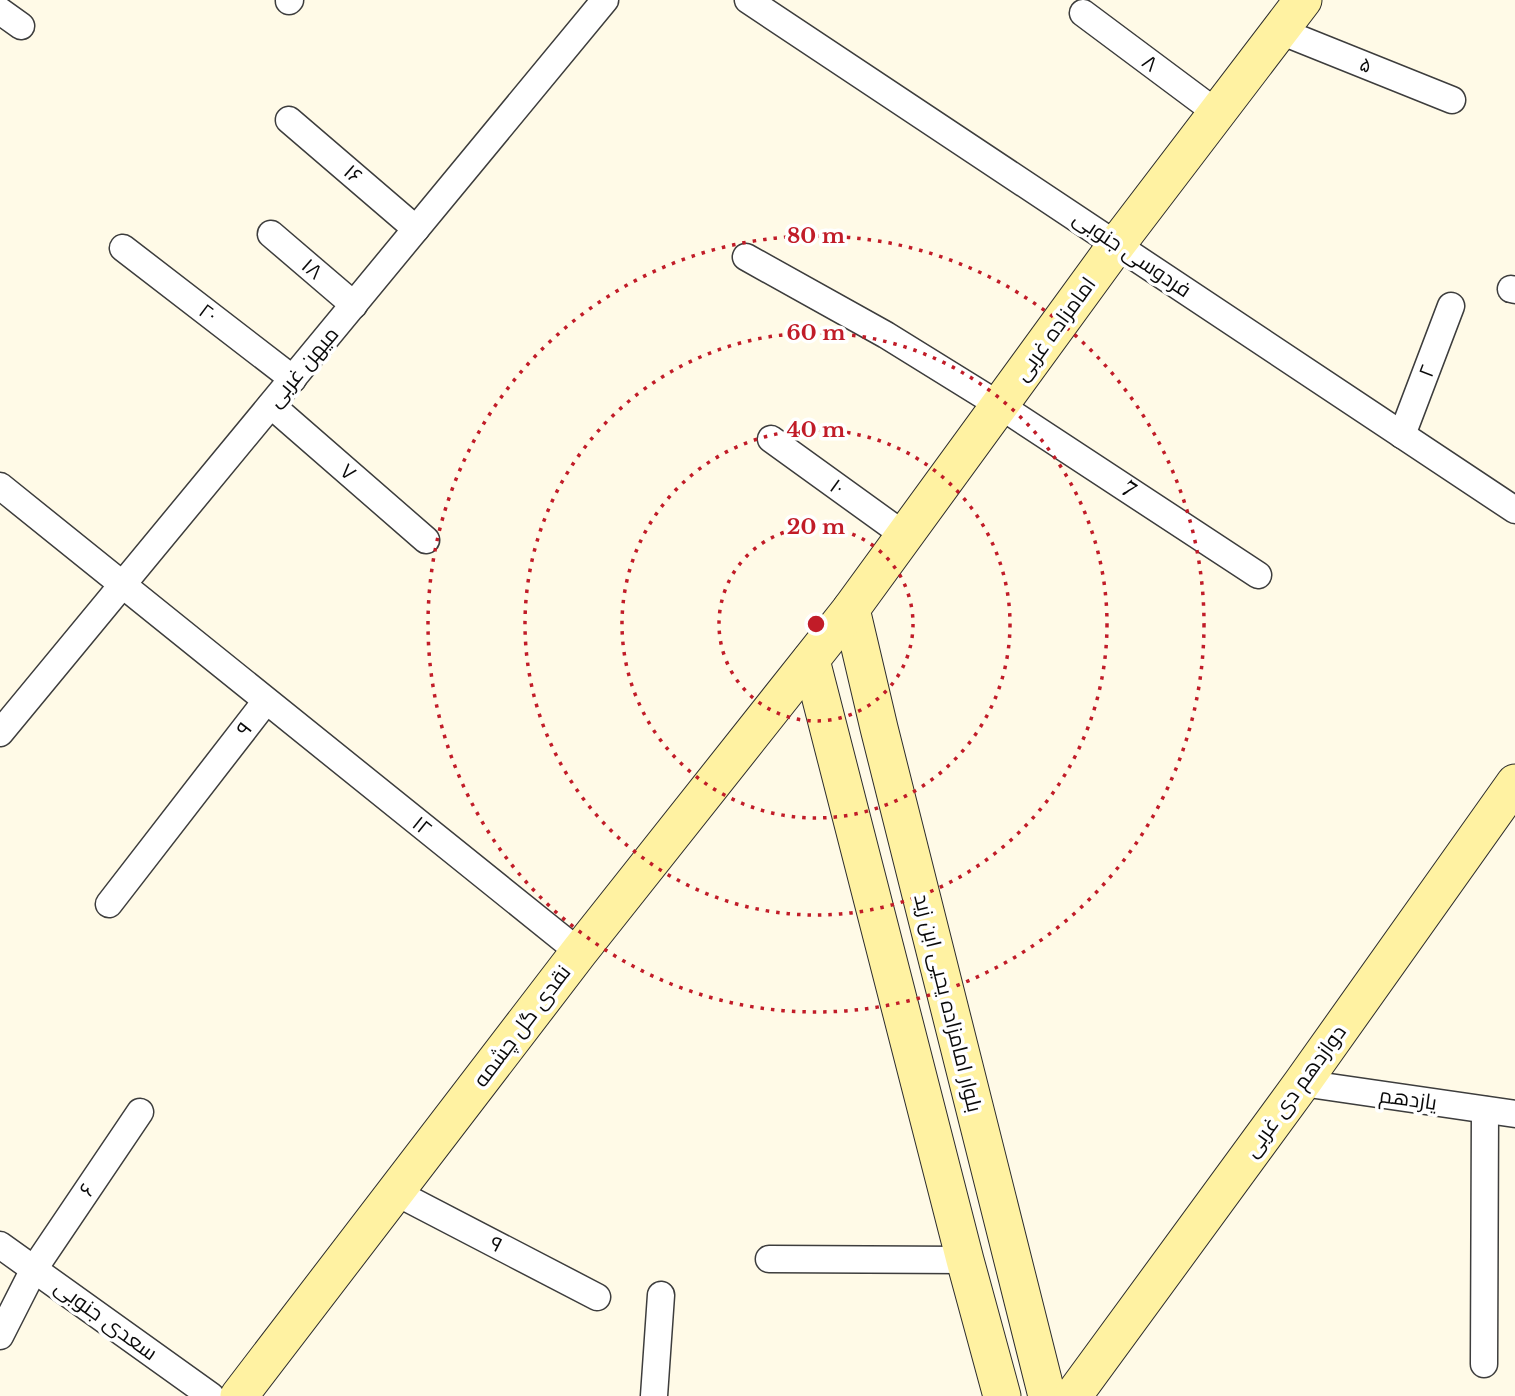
<svg xmlns="http://www.w3.org/2000/svg" width="1515" height="1396" viewBox="0 0 1515 1396" font-family="'Libre Baskerville',Cairo,serif">
  <style>
    .lines { fill: none; stroke-linecap: round; stroke-linejoin: round }
    .street-casing { stroke: #3d3d3d; stroke-width: 29 }
    .secondary-casing { stroke: #2c2c2c; stroke-width: 39 }
    .street { stroke: #fff; stroke-width: 26 }
    .secondary { stroke: #fff2a2; stroke-width: 37 }
    .ring { fill: none; stroke: #c11c28; stroke-width: 3.5; stroke-dasharray: 3.5 7 }
    .labels { text-anchor: middle; dominant-baseline: central; stroke-width: 7; stroke-linejoin: round; paint-order: stroke }
    .street-label { font-size: 21px; fill: #0a0a0a; stroke: #fff }
    .centre { fill: #c11c28; stroke: #fff; stroke-width: 3.5 }
    .ring-label { font-size: 21px; text-anchor: middle; font-weight: bold; fill: #c11c28; stroke: #fff; stroke-width: 7; stroke-linejoin: round; paint-order: stroke }
  </style>
  <rect width="100%" height="100%" fill="#fffae7"/>
  <g class="lines">
    <g class="street-casing">
      <g id="street">
        <path d="M748 0 1515 510"/>
        <path d="M289 1 290 0"/>
        <path d="M0 11 21 26"/>
        <path d="M1083 13 1217 113"/>
        <path d="M1280 31 1452 100"/>
        <path d="M289 120 416 229"/>
        <path d="M271 234 354 305"/>
        <path d="M123 248 293 379"/>
        <path id="s1" d="M746 257 886 335 999 405 1258 575"/>
        <path d="M1511 289 1515 290"/>
        <path d="M271 405 426 540"/>
        <path d="M1402 435 1451 306"/>
        <path d="M771 439 904 535"/>
        <path d="M0 486 579 952"/>
        <path d="M0 733 605 0"/>
        <path d="M109 904 266 701"/>
        <path d="M1302 1083 1515 1114"/>
        <path d="M395 1192 597 1297"/>
        <path d="M0 1245 211 1396"/>
        <path d="M769 1259 965 1260"/>
        <path d="M0 1336 34 1269 140 1112"/>
        <path d="M1484 1364 1485 1110"/>
        <path d="M654 1396 661 1295"/>
      </g>
    </g>
    <g class="secondary-casing">
      <g id="secondary">
        <path d="M851 609 879 728 1047 1396"/>
        <path d="M811 660 965 1260 1002 1396"/>
        <path d="M239 1396 579 952 851 609 1117 244 1303 0"/>
        <path d="M1073 1396 1302 1083 1515 783"/>
      </g>
    </g>
    <use href="#street" class="street"/>
    <use href="#secondary" class="secondary"/>
  </g>
  <g class="ring">
    <circle cx="816" cy="624" r="97"/>
    <circle cx="816" cy="624" r="194"/>
    <circle cx="816" cy="624" r="291"/>
    <circle cx="816" cy="624" r="388"/>
  </g>
  <g class="labels">
    <g class="street-label">
      <text transform="translate(1150 63) rotate(37)">۸</text>
      <text transform="translate(1366 65) rotate(22)">۵</text>
      <text transform="translate(353 174) rotate(41)">۱۶</text>
      <text transform="translate(1132 254) rotate(34)">فردوسی جنوبی</text>
      <text transform="translate(312 269) rotate(41)">۱۸</text>
      <text transform="translate(208 313) rotate(37)">۲۰</text>
      <text transform="translate(1055 329) rotate(-54)">امامزاده غربی</text>
      <text transform="translate(303 367) rotate(-50)">میهن غربی</text>
      <text transform="translate(1427 371) rotate(-69)">۲</text>
      <text transform="translate(348 472) rotate(41)">۷</text>
      <text transform="translate(837 487) rotate(36)">۱۰</text>
      <text stroke="none"><textPath href="#s1" startOffset="448">7</textPath></text>
      <text transform="translate(244 729) rotate(-52)">۹</text>
      <text transform="translate(422 826) rotate(39)">۱۲</text>
      <text transform="translate(948 1003) rotate(76)">بلوار امامزاده یحیی ابن زید</text>
      <text transform="translate(522 1026) rotate(-53)">نقدی گل چشمه</text>
      <text transform="translate(1295 1091) rotate(-54)">دوازدهم دی غربی</text>
      <text transform="translate(1408 1099) rotate(8)">یازدهم</text>
      <text transform="translate(87 1190) rotate(-56)">۶</text>
      <text transform="translate(496 1244) rotate(27)">۹</text>
      <text transform="translate(106 1320) rotate(36)">سعدی جنوبی</text>
    </g>
  </g>
  <circle cx="816" cy="624" r="10" class="centre"/>
  <g class="ring-label">
    <text x="816" y="243">80 m</text>
    <text x="816" y="340">60 m</text>
    <text x="816" y="437">40 m</text>
    <text x="816" y="534">20 m</text>
  </g>
</svg>
